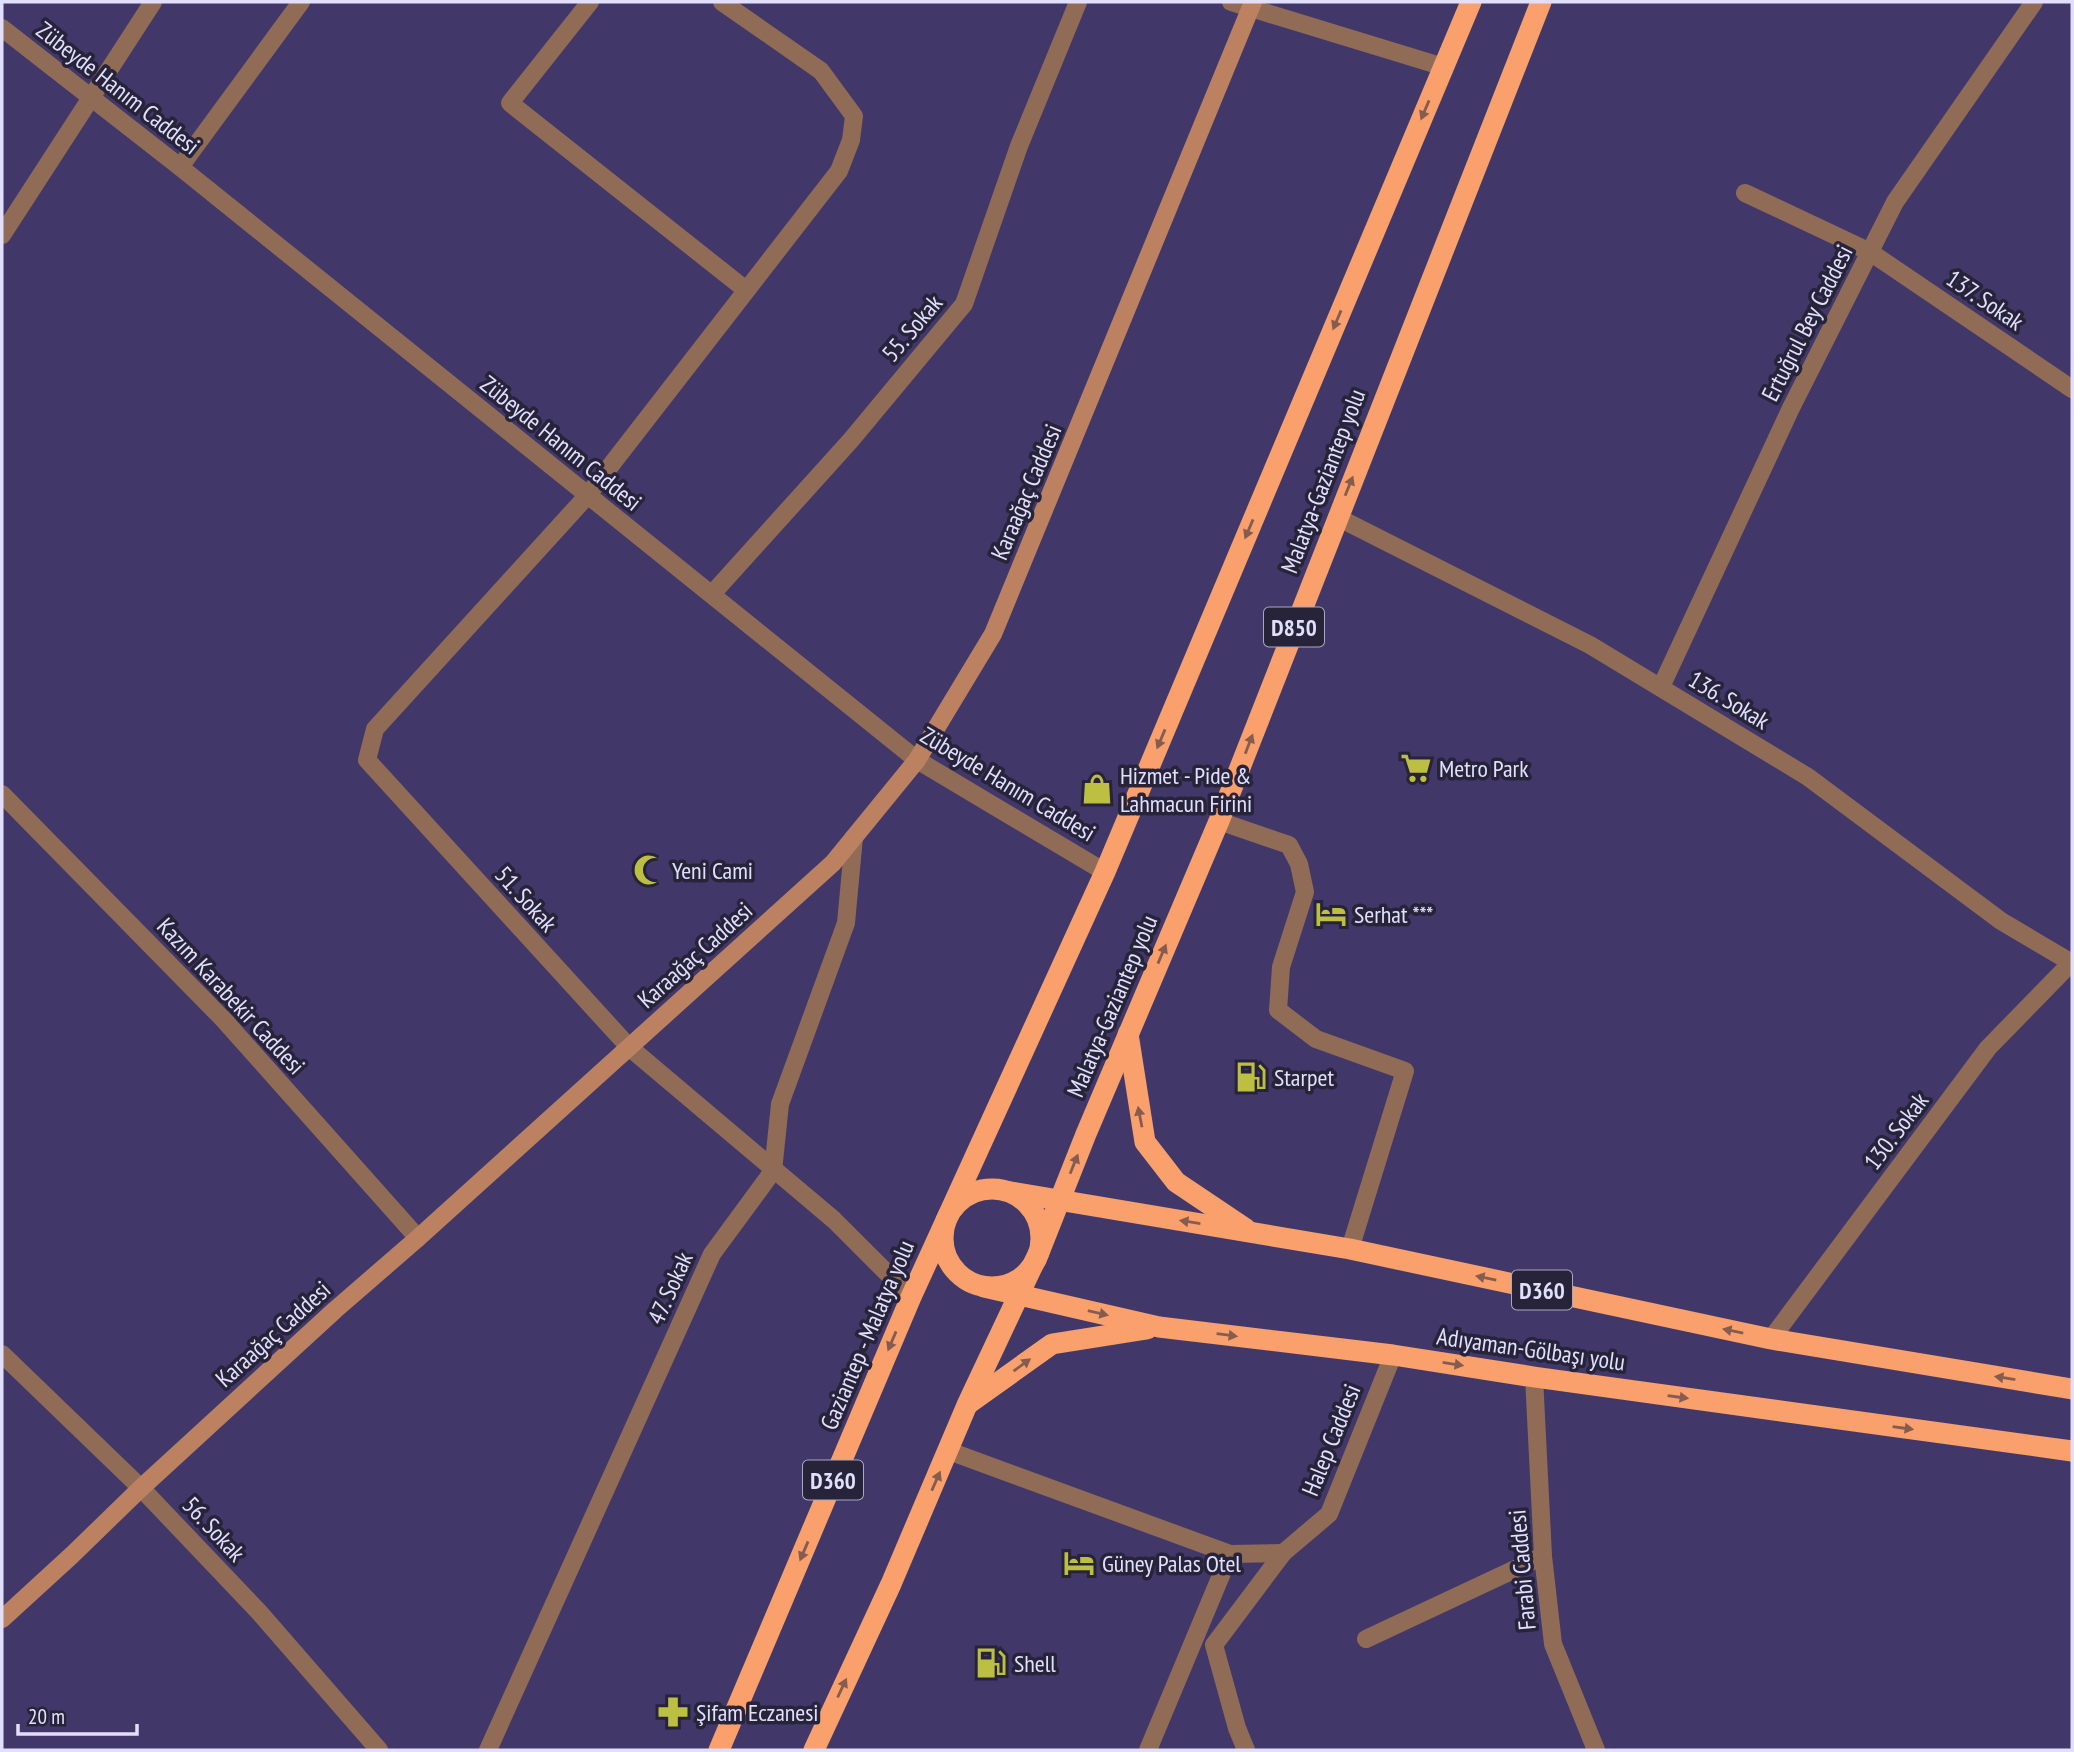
<svg xmlns="http://www.w3.org/2000/svg" width="2074" height="1752" viewBox="0 0 2074 1752" font-family="'PT Sans Narrow',sans-serif">
  <style>
    .lines { fill: none; stroke-linecap: round; stroke-linejoin: round }
    .lane { stroke: #906b56; stroke-width: 18 }
    .street { stroke: #906b56; stroke-width: 18 }
    .secondary { stroke: #bb8160; stroke-width: 18 }
    .highway { stroke: #f9a06c; stroke-width: 21 }
    .oneway { fill: #865c50 }
    .labels { text-anchor: middle; dominant-baseline: central; stroke-width: 7; stroke-linejoin: round; paint-order: stroke }
    .shield { fill: #27243a; stroke: #aaa7c3; stroke-width: 2 }
    .shield-label { font-size: 23px; font-weight: bold; fill: #e2dffe }
    .street-label { font-size: 24px; fill: #e2dffe; stroke: #27243a }
    .poi-label { font-size: 24px; fill: #e2dffe; stroke: #27243a; text-anchor: start }
  </style>
  <rect width="100%" height="100%" fill="#413869"/>
  <g class="lines">
    <g class="lane">
      <path d="M180 167 301 2"/>
      <path d="M587 496 839 171 851 140 854 116 821 71 722 2"/>
      <path d="M1219 821 1289 845 1299 864 1305 892 1281 967 1278 1010 1316 1039 1405 1071 1350 1249"/>
      <path d="M1366 1639 1543 1556"/>
    </g>
    <g class="street">
      <path d="M590 2 510 103 746 290"/>
      <path d="M1231 2 1444 67"/>
      <path d="M2 28 180 167 917 760 1105 872"/>
      <path d="M1745 193 1870 252 2072 389"/>
      <path d="M2 235 153 2"/>
      <path d="M587 496 375 729 367 760 629 1047 834 1220 911 1297"/>
      <path d="M1337 517 1590 645 1808 777 2001 921 2072 963"/>
      <path d="M712 594 851 440 964 304 1019 146 1078 2"/>
      <path d="M1661 687 1791 408 1895 202 2034 2"/>
      <path d="M2 794 223 1019 418 1238"/>
      <path d="M1771 1339 1988 1048 2072 962"/>
      <path d="M2 1354 141 1488 259 1612 379 1750"/>
      <path d="M1534 1377 1543 1556 1553 1644 1596 1750"/>
      <path d="M949 1451 1230 1554 1283 1553"/>
      <path d="M488 1750 712 1254 773 1171 780 1104 846 923 854 837"/>
      <path d="M1148 1750 1230 1554"/>
      <path d="M1246 1750 1237 1728 1214 1645 1283 1553 1329 1514 1393 1355"/>
    </g>
    <path class="secondary" d="M2 1619 72 1555 141 1488 335 1310 418 1238 833 863 917 760 993 634 1253 2"/>
    <g class="highway">
      <path d="M1128 1034 1145 1142 1176 1182 1246 1229"/>
      <circle cx="992" cy="1238" r="49"/>
      <path d="M1011 1192 1350 1249 1771 1339 2072 1389"/>
      <path d="M984 1287 1159 1327 1393 1355 1534 1377 2072 1451"/>
      <path d="M968 1404 1052 1344 1147 1329"/>
      <path d="M719 1750 911 1297 1105 872 1471 2"/>
      <path d="M814 1750 891 1584 967 1405 1040 1250 1086 1134 1219 821 1541 2"/>
    </g>
  </g>
  <defs><path id="oneway-solid" d="M-6-.8H1V-3.2L6.5 0L1 3.2V.8H-6Z" transform="scale(1.75)"/></defs>
  <g class="oneway">
    <use href="#oneway-solid" transform="translate(1425 110) rotate(113)"/>
    <use href="#oneway-solid" transform="translate(1337 320) rotate(113)"/>
    <use href="#oneway-solid" transform="translate(1349 486) rotate(-68)"/>
    <use href="#oneway-solid" transform="translate(1249 529) rotate(113)"/>
    <use href="#oneway-solid" transform="translate(1161 739) rotate(113)"/>
    <use href="#oneway-solid" transform="translate(1249 744) rotate(-69)"/>
    <use href="#oneway-solid" transform="translate(1162 954) rotate(-67)"/>
    <use href="#oneway-solid" transform="translate(1140 1117) rotate(-101)"/>
    <use href="#oneway-solid" transform="translate(1074 1164) rotate(-68)"/>
    <use href="#oneway-solid" transform="translate(1190 1222) rotate(-171)"/>
    <use href="#oneway-solid" transform="translate(1486 1278) rotate(-168)"/>
    <use href="#oneway-solid" transform="translate(1098 1313) rotate(13)"/>
    <use href="#oneway-solid" transform="translate(1733 1331) rotate(-168)"/>
    <use href="#oneway-solid" transform="translate(1227 1335) rotate(7)"/>
    <use href="#oneway-solid" transform="translate(892 1341) rotate(113)"/>
    <use href="#oneway-solid" transform="translate(1453 1364) rotate(9)"/>
    <use href="#oneway-solid" transform="translate(1022 1365) rotate(-36)"/>
    <use href="#oneway-solid" transform="translate(2005 1378) rotate(-171)"/>
    <use href="#oneway-solid" transform="translate(1678 1397) rotate(8)"/>
    <use href="#oneway-solid" transform="translate(1903 1428) rotate(8)"/>
    <use href="#oneway-solid" transform="translate(936 1481) rotate(-66)"/>
    <use href="#oneway-solid" transform="translate(804 1551) rotate(113)"/>
    <use href="#oneway-solid" transform="translate(842 1688) rotate(-65)"/>
  </g>
  <defs>
    <g id="supermarket-bare" transform="scale(2.415)"><path d="M-6-5.5h2.5l.6 2H6L4.5 2H-2.5L-4.4-4H-6ZM-1.5 3.2a1.3 1.3 0 1 0 .1 0ZM3 3.2a1.3 1.3 0 1 0 .1 0Z" fill="#bdbf43" stroke="#27243a" stroke-width="2.5" paint-order="stroke"/></g>
    <g id="shop-bare" transform="scale(2.415)"><path d="M-5-2.5h2.3a2.7 3.5 0 0 1 5.4 0H5L5.5 6h-11ZM-1.5-2.5h3a1.5 2.3 0 0 0-3 0Z" fill="#bdbf43" stroke="#27243a" stroke-width="2.5" paint-order="stroke"/></g>
    <g id="mosque-bare" transform="scale(2.415)"><path d="M3.5-4.9A6 6 0 1 0 3.5 4.9A5 5 0 1 1 3.5-4.9Z" fill="#bdbf43" stroke="#27243a" stroke-width="2.5" paint-order="stroke"/></g>
    <g id="hotel-bare" transform="scale(2.415)"><path d="M-6-4.5h1.5V1H6V5H4.5V3h-9V5H-6ZM-4 0a1.8 1.8 0 1 1 3.6 0ZM.5 0V-2.5h3Q6-2.5 6 0Z" fill="#bdbf43" stroke="#27243a" stroke-width="2.5" paint-order="stroke"/></g>
    <g id="fuel-bare" transform="scale(2.415)"><path d="M-5.5-6h7V0h2V4h1.3V-2.5L3-4.5l.8-.8L6-3V5H2.5V1h-1V6h-7ZM-4.2-4.7v3.2H.2V-4.7Z" fill="#bdbf43" stroke="#27243a" stroke-width="2.5" paint-order="stroke"/></g>
    <g id="pharmacy-bare" transform="scale(2.415)"><path d="M-2-6h4v4h4v4h-4v4h-4v-4h-4v-4h4Z" fill="#bdbf43" stroke="#27243a" stroke-width="2.5" paint-order="stroke"/></g>
  </defs>
  <g fill-rule="evenodd">
    <use href="#supermarket-bare" x="1416" y="768"/>
    <use href="#shop-bare" x="1097" y="789"/>
    <use href="#mosque-bare" x="649" y="870"/>
    <use href="#hotel-bare" x="1331" y="914"/>
    <use href="#fuel-bare" x="1251" y="1077"/>
    <use href="#hotel-bare" x="1079" y="1563"/>
    <use href="#fuel-bare" x="991" y="1663"/>
    <use href="#pharmacy-bare" x="673" y="1712"/>
  </g>
  <g class="labels">
    <g class="shield">
      <rect x="1264" y="607.5" width="60" height="39" rx="5"/>
      <rect x="1512" y="1270.5" width="60" height="39" rx="5"/>
      <rect x="803" y="1460.5" width="60" height="39" rx="5"/>
    </g>
    <g class="shield-label">
      <text x="1294" y="627">D850</text>
      <text x="1542" y="1290">D360</text>
      <text x="833" y="1480">D360</text>
    </g>
    <g class="street-label">
      <text transform="translate(118 88) rotate(38)">Zübeyde Hanım Caddesi</text>
      <text transform="translate(1985 300) rotate(34)">137. Sokak</text>
      <text transform="translate(1807 323) rotate(-63)">Ertuğrul Bey Caddesi</text>
      <text transform="translate(912 328) rotate(-50)">55. Sokak</text>
      <text transform="translate(561 443) rotate(39)">Zübeyde Hanım Caddesi</text>
      <text transform="translate(1323 481) rotate(-69)">Malatya-Gaziantep yolu</text>
      <text transform="translate(1026 492) rotate(-67)">Karaağaç Caddesi</text>
      <text transform="translate(1729 700) rotate(31)">136. Sokak</text>
      <text transform="translate(1008 784) rotate(31)">Zübeyde Hanım Caddesi</text>
      <text transform="translate(526 899) rotate(48)">51. Sokak</text>
      <text transform="translate(695 955) rotate(-42)">Karaağaç Caddesi</text>
      <text transform="translate(231 996) rotate(47)">Kazım Karabekir Caddesi</text>
      <text transform="translate(1112 1006) rotate(-67)">Malatya-Gaziantep yolu</text>
      <text transform="translate(1896 1131) rotate(-53)">130. Sokak</text>
      <text transform="translate(670 1288) rotate(-66)">47. Sokak</text>
      <text transform="translate(273 1334) rotate(-42)">Karaağaç Caddesi</text>
      <text transform="translate(867 1335) rotate(-67)">Gaziantep - Malatya yolu</text>
      <text transform="translate(1531 1349) rotate(8)">Adıyaman-Gölbaşı yolu</text>
      <text transform="translate(1331 1440) rotate(-68)">Halep Caddesi</text>
      <text transform="translate(214 1529) rotate(47)">56. Sokak</text>
      <text transform="translate(1522 1570) rotate(-95)">Farabi Caddesi</text>
    </g>
    <g class="poi-label">
      <text x="1439" y="768">Metro Park</text>
      <text x="1120" y="775">Hizmet - Pide &amp;<tspan x="1120" dy="28">Lahmacun Firini</tspan></text>
      <text x="672" y="870">Yeni Cami</text>
      <text x="1354" y="914">Serhat ***</text>
      <text x="1274" y="1077">Starpet</text>
      <text x="1102" y="1563">Güney Palas Otel</text>
      <text x="1014" y="1663">Shell</text>
      <text x="696" y="1712">Şifam Eczanesi</text>
    </g>
  </g>
  <rect width="2074" height="1752" fill="none" stroke="#e2dffe" stroke-width="7"/>
  <path d="M18 1724v10h119v-10" fill="none" stroke="#e2dffe" stroke-width="3.5"/>
  <text x="28" y="1724" font-size="21" fill="#e2dffe" stroke="#27243a" stroke-width="5" paint-order="stroke">20 m</text>
</svg>
